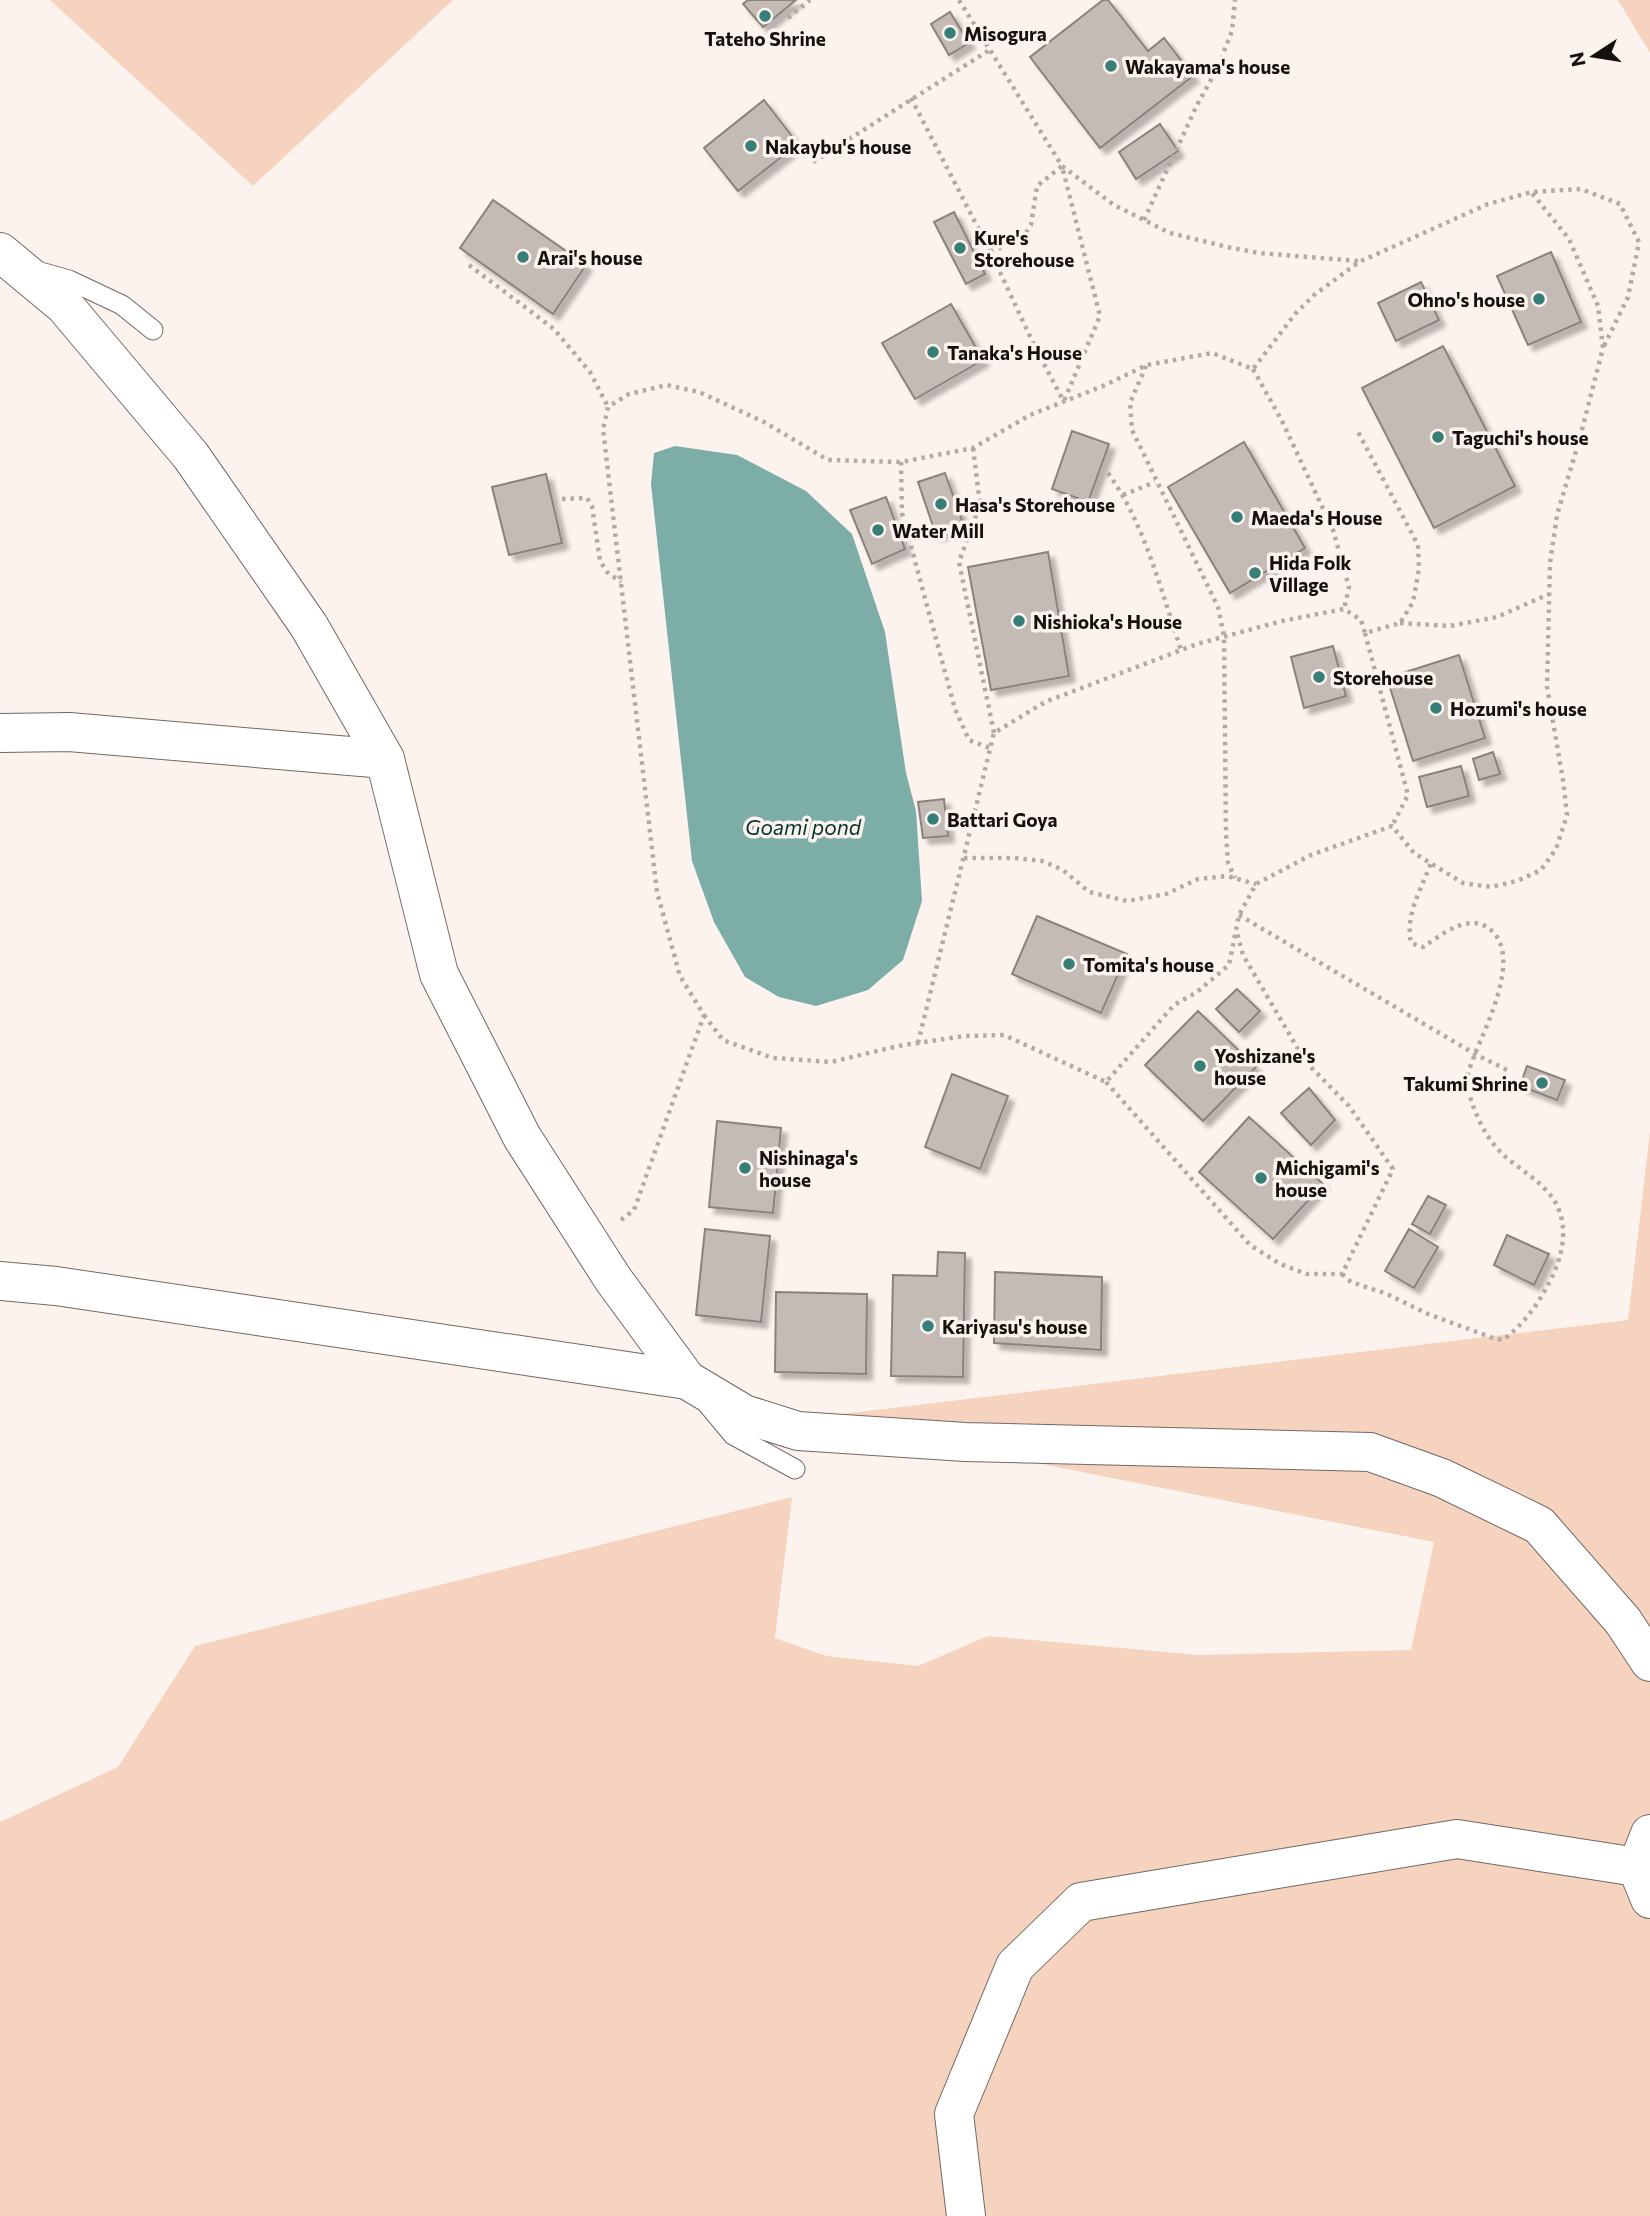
<svg xmlns="http://www.w3.org/2000/svg" width="1650" height="2216" viewBox="0 0 1650 2216" font-family="Commissioner,sans-serif">
  <style>
    .green { fill: #f5d3be }
    .water { fill: #7cada7 }
    .building { fill: #c4bbb6; stroke: #8a827d; stroke-width: 2; filter: url(#shadow) }
    .lines { fill: none; stroke-linecap: round; stroke-linejoin: round }
    .lane-casing { stroke: #716964; stroke-width: 21 }
    .street-casing { stroke: #716964; stroke-width: 40 }
    .secondary-casing { stroke: #716964; stroke-width: 40 }
    .path { stroke: #b1aaa6; stroke-width: 4.5; stroke-dasharray: 3.5 5; stroke-linecap: butt }
    .lane { stroke: #fff; stroke-width: 19 }
    .street { stroke: #fff; stroke-width: 38 }
    .secondary { stroke: #fff; stroke-width: 38 }
    .poi-dot { fill: #377e77; stroke: #fdf3ee; stroke-width: 2.5 }
    .labels { text-anchor: middle; dominant-baseline: central; stroke-width: 7; stroke-linejoin: round; paint-order: stroke }
    .poi-label { font-size: 19px; font-weight: bold; fill: #14110f; stroke: #fdf3ee; text-anchor: start }
    .water-label { font-size: 21px; font-style: italic; fill: #01332f; stroke: #fdf3ee }
  </style>
  <defs>
    <filter id="shadow"><feDropShadow dx="6" dy="6" stdDeviation="2" flood-color="#0004"/></filter>
  </defs>
  <rect width="100%" height="100%" fill="#fdf3ee"/>
  <g class="green">
    <path d="M50 0H453L253 186Z"/>
    <path d="M1618 0H1650V53Z"/>
    <path d="M1650 1131V2216H0V1822L118 1767 195 1646 792 1497 775 1638 826 1656 918 1666 988 1636 1199 1655 1411 1650 1434 1542 809 1418 1628 1320Z"/>
  </g>
  <path class="water" d="M675 446 737 455 806 491 852 534 885 632 906 773 916 811 922 901 903 960 868 990 816 1006 779 997 745 977 714 922 692 861 651 484 654 453Z"/>
  <g class="building">
    <path d="M748 0H796L763 27 743 4Z"/>
    <path d="M1103 0H1108L1148 51 1164 38 1193 76 1100 148 1030 57Z"/>
    <path d="M950 12 969 43 949 55 931 24Z"/>
    <path d="M764 100 798 144 738 191 704 148Z"/>
    <path d="M1160 124 1178 151 1136 179 1119 152Z"/>
    <path d="M493 200 586 265 553 314 460 248Z"/>
    <path d="M954 212 985 274 966 284 934 222Z"/>
    <path d="M1551 252 1581 322 1528 345 1497 276Z"/>
    <path d="M1421 282 1439 320 1396 341 1378 303Z"/>
    <path d="M951 304 983 360 915 399 882 343Z"/>
    <path d="M1443 346 1515 486 1434 528 1362 388Z"/>
    <path d="M1072 431 1109 444 1088 502 1052 489Z"/>
    <path d="M1244 442 1305 548 1230 593 1168 487Z"/>
    <path d="M945 473 964 526 936 535 918 482Z"/>
    <path d="M546 474 562 543 509 555 492 487Z"/>
    <path d="M886 497 905 549 872 564 850 510Z"/>
    <path d="M1048 552 1069 676 991 690 968 567Z"/>
    <path d="M1333 646 1346 696 1304 708 1291 657Z"/>
    <path d="M1459 655 1485 738 1413 761 1387 678Z"/>
    <path d="M1493 752 1500 774 1479 780 1473 759Z"/>
    <path d="M1461 766 1469 796 1427 807 1419 777Z"/>
    <path d="M944 799 948 836 923 838 918 802Z"/>
    <path d="M1037 916 1127 954 1101 1013 1012 974Z"/>
    <path d="M1237 989 1260 1011 1239 1032 1216 1009Z"/>
    <path d="M1198 1011 1256 1067 1203 1121 1145 1065Z"/>
    <path d="M1527 1066 1565 1080 1557 1100 1520 1086Z"/>
    <path d="M952 1074 1008 1096 980 1169 925 1147Z"/>
    <path d="M1309 1088 1335 1120 1311 1145 1281 1113Z"/>
    <path d="M1249 1117 1323 1184 1273 1239 1199 1172Z"/>
    <path d="M717 1121 781 1128 773 1213 709 1207Z"/>
    <path d="M1428 1196 1446 1205 1430 1234 1412 1224Z"/>
    <path d="M705 1229 770 1236 761 1322 696 1315Z"/>
    <path d="M1409 1229 1438 1247 1414 1288 1385 1271Z"/>
    <path d="M1507 1235 1549 1254 1534 1285 1494 1265Z"/>
    <path d="M938 1252 965 1253 963 1377 891 1376 893 1275 937 1276Z"/>
    <path d="M995 1272 1102 1277 1101 1350 994 1343Z"/>
    <path d="M776 1292 867 1294 866 1374 775 1372Z"/>
  </g>
  <g class="lines">
    <g class="lane-casing">
      <g id="lane">
        <path d="M37 271 69 280 122 305 153 330"/>
        <path d="M708 1405 733 1435 795 1469"/>
      </g>
    </g>
    <g class="street-casing">
      <g id="street">
        <path d="M0 733 69 732 385 759"/>
        <path d="M0 1281 56 1286 687 1380 744 1414 798 1431 965 1442 1370 1452 1442 1478 1539 1525 1623 1621 1650 1662"/>
        <path d="M1650 1834 1637 1867 1650 1899"/>
        <path d="M966 2216 954 2114 1015 1966 1081 1902 1457 1839 1637 1867"/>
      </g>
    </g>
    <g class="secondary-casing">
      <path id="secondary" d="M0 252 64 305 191 456 309 626 385 759 439 974 522 1137 613 1279 687 1380"/>
    </g>
    <g class="path">
      <path d="M959 0 1062 166 1114 205 1170 233 1232 248 1259 253 1358 261"/>
      <path d="M788 18 810 0"/>
      <path d="M911 98 990 251 1035 347 1063 400"/>
      <path d="M813 162 991 49"/>
      <path d="M1144 220 1197 105 1217 69 1232 31 1235 0"/>
      <path d="M990 251 1020 242 1031 225 1037 186 1062 166 1100 316 1064 401"/>
      <path d="M469 265 554 329 590 372 608 407"/>
      <path d="M1146 366 1130 403 1132 430 1218 607 1224 636 1226 834 1228 863 1235 878"/>
      <path d="M1253 369 1282 421 1333 530 1349 587 1344 609"/>
      <path d="M973 448 980 504 959 562 994 733"/>
      <path d="M901 462 902 513 955 709 969 740 990 748"/>
      <path d="M1108 473C1145 524 1161 591 1181 650"/>
      <path d="M1123 495 1155 482"/>
      <path d="M562 499 587 498 592 506 600 561 607 572 621 582"/>
      <path d="M1400 623 1450 626 1497 617 1549 594"/>
      <path d="M1365 633 1408 795 1392 826"/>
      <path d="M964 858H1015L1042 861 1063 870 1089 892 1127 901 1166 894 1198 879 1227 876 1256 884"/>
      <path d="M1239 915 1475 1054 1507 1070"/>
      <path d="M704 1015 723 1040 773 1058 831 1062 898 1046 964 1036 1004 1035 1106 1082 1174 1005 1197 992 1229 965 1239 915 1256 884 1311 855 1392 826 1414 853 1463 883 1491 887 1517 881 1541 870 1556 849 1567 815 1563 780 1547 687 1550 563 1557 515 1579 441 1603 348 1598 306 1569 239 1532 193"/>
      <path d="M918 1043 994 733 1045 702 1197 644 1282 621 1344 609 1361 620 1365 633 1400 623 1413 602 1419 569 1418 545 1357 430"/>
      <path d="M1106 1082 1250 1245 1280 1264 1307 1274H1342L1393 1169 1349 1106 1305 1061 1243 955 1237 933"/>
      <path d="M621 1220 634 1210 704 1015 680 976 657 892 603 429 608 407 629 394 667 385 699 392 764 422 828 460 901 462 973 448 1030 415 1103 386 1147 365 1212 353 1253 369 1295 314 1314 295 1359 262 1488 204 1532 192 1581 189 1620 204 1639 242 1628 297 1603 348"/>
      <path d="M1342 1274 1351 1282 1387 1294 1428 1314 1493 1338 1503 1340C1525 1323 1540 1302 1552 1277 1566 1248 1570 1214 1545 1189 1530 1173 1510 1164 1496 1147 1482 1131 1471 1105 1467 1084 1466 1074 1472 1063 1475 1054 1487 1024 1519 961 1494 933 1472 909 1443 934 1423 947L1411 943C1405 914 1421 890 1431 863"/>
    </g>
    <use href="#lane" class="lane"/>
    <use href="#street" class="street"/>
    <use href="#secondary" class="secondary"/>
  </g>
  <g class="poi-dot">
    <circle cx="765" cy="16" r="7"/>
    <circle cx="950" cy="33" r="7"/>
    <circle cx="1111" cy="66" r="7"/>
    <circle cx="751" cy="146" r="7"/>
    <circle cx="960" cy="248" r="7"/>
    <circle cx="523" cy="257" r="7"/>
    <circle cx="1539" cy="299" r="7"/>
    <circle cx="933" cy="352" r="7"/>
    <circle cx="1438" cy="437" r="7"/>
    <circle cx="941" cy="504" r="7"/>
    <circle cx="1237" cy="517" r="7"/>
    <circle cx="878" cy="530" r="7"/>
    <circle cx="1255" cy="573" r="7"/>
    <circle cx="1019" cy="621" r="7"/>
    <circle cx="1319" cy="677" r="7"/>
    <circle cx="1436" cy="708" r="7"/>
    <circle cx="933" cy="819" r="7"/>
    <circle cx="1069" cy="964" r="7"/>
    <circle cx="1200" cy="1066" r="7"/>
    <circle cx="1542" cy="1083" r="7"/>
    <circle cx="745" cy="1168" r="7"/>
    <circle cx="1261" cy="1178" r="7"/>
    <circle cx="928" cy="1326" r="7"/>
  </g>
  <g class="labels">
    <g class="poi-label">
      <text x="964" y="33">Misogura</text>
      <text x="765" y="38" text-anchor="middle">Tateho Shrine</text>
      <text x="1125" y="66">Wakayama's house</text>
      <text x="765" y="146">Nakaybu's house</text>
      <text x="974" y="237">Kure's<tspan x="974" dy="22">Storehouse</tspan></text>
      <text x="537" y="257">Arai's house</text>
      <text x="1525" y="299" text-anchor="end">Ohno's house</text>
      <text x="947" y="352">Tanaka's House</text>
      <text x="1452" y="437">Taguchi's house</text>
      <text x="955" y="504">Hasa's Storehouse</text>
      <text x="1251" y="517">Maeda's House</text>
      <text x="892" y="530">Water Mill</text>
      <text x="1269" y="562">Hida Folk<tspan x="1269" dy="22">Village</tspan></text>
      <text x="1033" y="621">Nishioka's House</text>
      <text x="1333" y="677">Storehouse</text>
      <text x="1450" y="708">Hozumi's house</text>
      <text x="947" y="819">Battari Goya</text>
      <text x="1083" y="964">Tomita's house</text>
      <text x="1214" y="1055">Yoshizane's<tspan x="1214" dy="22">house</tspan></text>
      <text x="1528" y="1083" text-anchor="end">Takumi Shrine</text>
      <text x="759" y="1157">Nishinaga's<tspan x="759" dy="22">house</tspan></text>
      <text x="1275" y="1167">Michigami's<tspan x="1275" dy="22">house</tspan></text>
      <text x="942" y="1326">Kariyasu's house</text>
    </g>
    <g class="water-label">
      <text x="803" y="826">Goami pond</text>
    </g>
  </g>
  <g transform="translate(1594 56) rotate(258)" stroke="#fdf3ee" stroke-width="5" paint-order="stroke">
  <path d="M0-5L12 26L0 18L-12 26Z" fill="#14110f"/>
  <text y="-10" font-size="19" font-weight="bold" text-anchor="middle" fill="#14110f">N</text>
  </g>
</svg>
